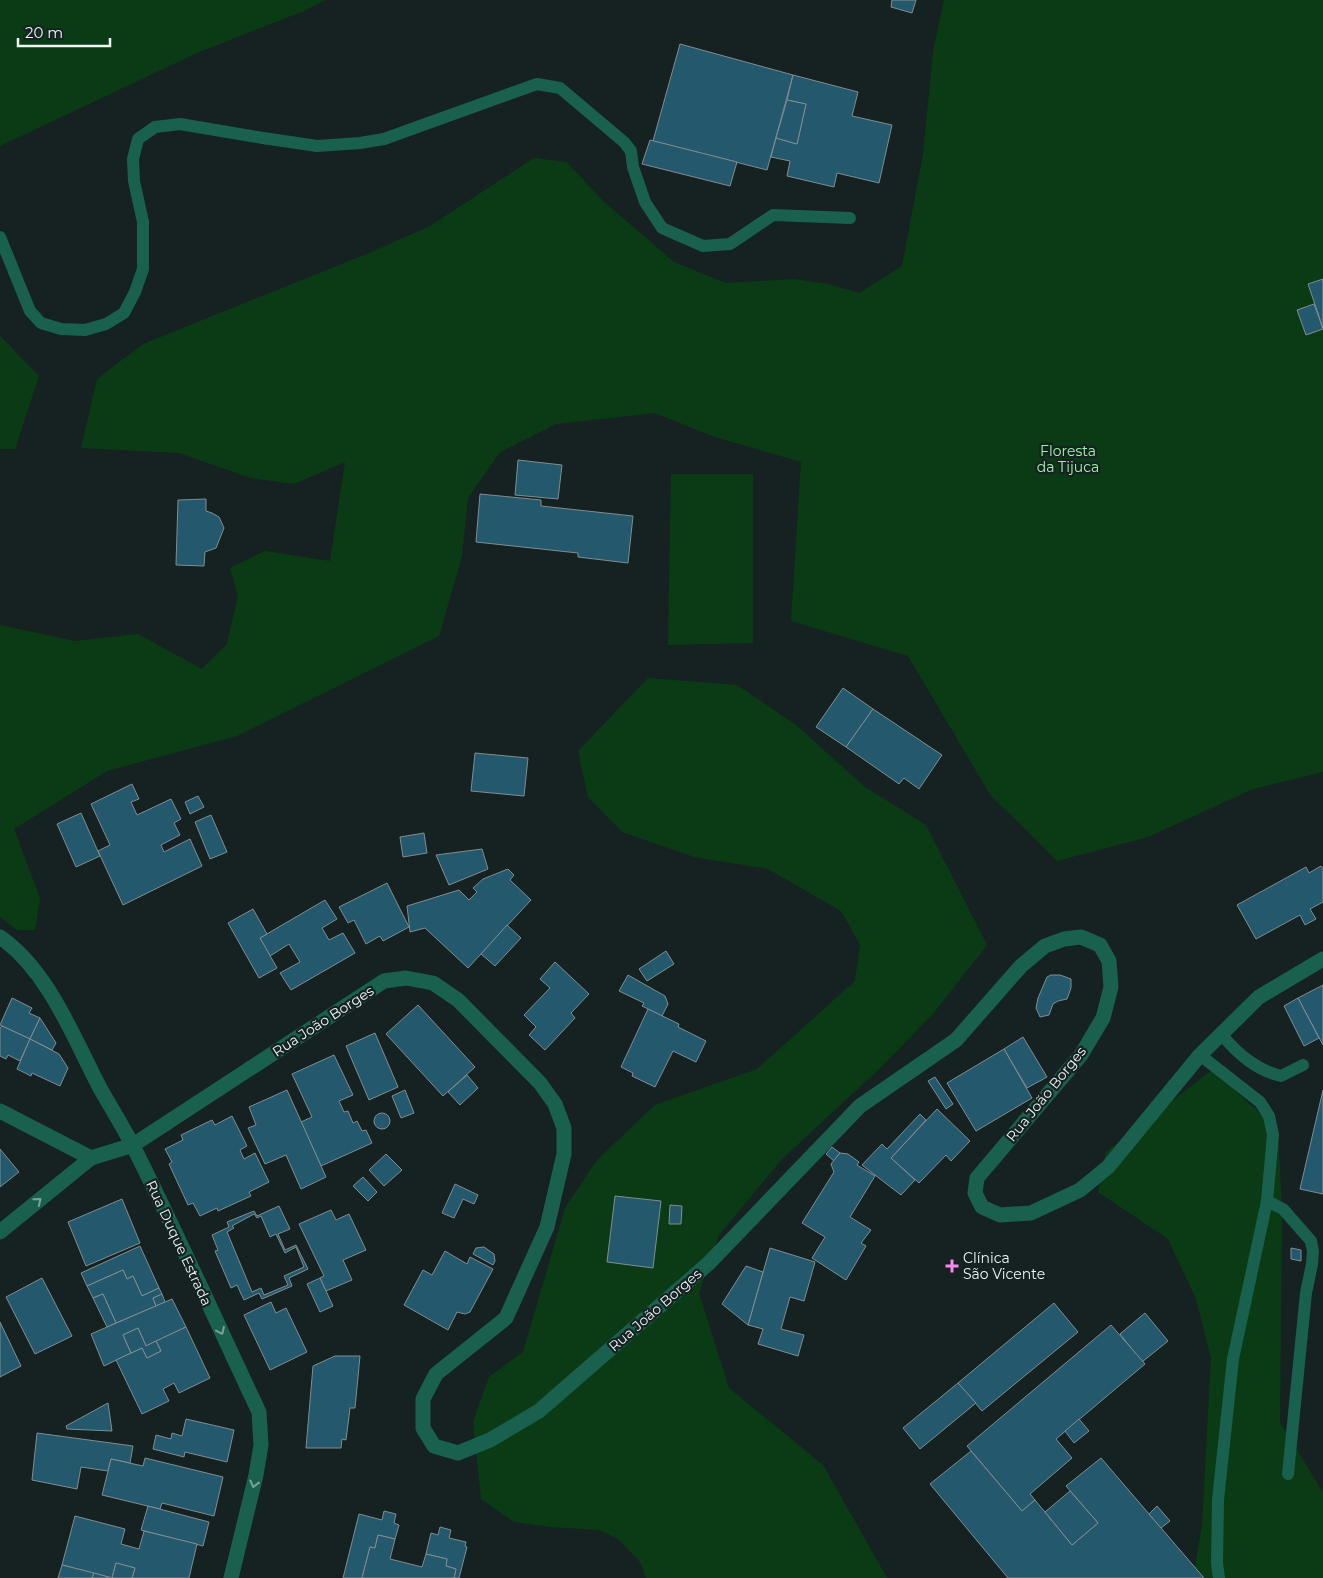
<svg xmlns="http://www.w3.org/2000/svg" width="1323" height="1578" viewBox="0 0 1323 1578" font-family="Montserrat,sans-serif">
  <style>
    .green { fill: #0b3b15 }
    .building { fill: #24586c; stroke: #808d92; fill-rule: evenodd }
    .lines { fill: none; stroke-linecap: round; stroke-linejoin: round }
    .lane { stroke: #19604f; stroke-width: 12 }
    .street { stroke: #19604f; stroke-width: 15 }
    .oneway { stroke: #78a399 }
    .poi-dot { fill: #f788eb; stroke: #162222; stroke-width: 2 }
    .labels { text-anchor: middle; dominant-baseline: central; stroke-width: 4.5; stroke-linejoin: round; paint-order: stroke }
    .park-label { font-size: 14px; fill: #9ef6a7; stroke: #162222 }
    .street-label { font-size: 14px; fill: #ecf4f4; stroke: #162222 }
    .poi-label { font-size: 14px; fill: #ecf4f4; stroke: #162222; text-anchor: start }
  </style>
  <rect width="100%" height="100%" fill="#162222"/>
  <g class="green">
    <path d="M0 0H325L304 11 199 52 0 146Z"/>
    <path d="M944 0H1323V772L1253 789 1148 837 1057 861 991 796 908 656 791 621 801 462 715 437 655 413 556 424 500 452 468 498 462 556 439 636 237 736 107 771 14 829 40 898 35 930H17L0 917V625L75 641 138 634 202 669 227 644 238 596 230 568 265 551 330 561 345 462 294 484 251 478 179 453 81 448 97 379 143 344 369 253 430 226 534 158 567 162 603 201 674 262 726 283 794 279 828 284 859 293 902 266 923 154 933 52Z"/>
    <path d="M0 336 39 376 15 449H0Z"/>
    <path d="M671 474H753V643L668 645Z"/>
    <path d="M648 678 737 685 796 725 865 787 926 825 987 945 932 1015 879 1069 782 1159 719 1235 699 1293 729 1388 823 1465 887 1578H646L640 1562 618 1539 599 1530 551 1527 514 1522 481 1499 473 1422 489 1377 523 1352 565 1208 597 1160 655 1105 757 1069 855 981 860 945 841 911 768 869 694 857 622 832 588 797 578 751Z"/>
    <path d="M1212 1070 1278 1129 1282 1211 1280 1423 1323 1492V1578H1193L1202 1526 1211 1358 1196 1299 1168 1239 1098 1192 1106 1152Z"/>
  </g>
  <g class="building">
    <path d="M892 0H916L912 13 891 7Z"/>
    <path d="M680 44 793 75 767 170 653 141Z"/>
    <path d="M793 75 858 92 852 116 892 125 879 183 837 173 834 187 787 176 790 161 771 157 776 138 797 144 806 104 787 100Z"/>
    <path d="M787 100 806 104 797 144 776 138Z"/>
    <path d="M650 140 737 162 730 186 642 164Z"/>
    <path d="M1323 279V328L1308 284Z"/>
    <path d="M1314 304 1323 329 1306 335 1297 310Z"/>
    <path d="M518 460 562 465 558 499 515 495Z"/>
    <path d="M480 494 541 500V506L633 516 628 563 578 557V553L476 542Z"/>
    <path d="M206 499V511L212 513 219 517 224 528 216 548 205 552 204 566 176 565 178 500Z"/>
    <path d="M843 688 873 709 846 747 816 727Z"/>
    <path d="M873 709 942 755 919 789 904 778 899 784 846 747Z"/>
    <path d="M475 753 528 758 524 796 471 791Z"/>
    <path d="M132 784 139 799 131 802 137 815 171 799 181 819 174 823 180 835 161 845 164 852 190 839 202 866 123 905 98 851 110 845 91 804Z"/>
    <path d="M198 796 204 807 190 814 185 802Z"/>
    <path d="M81 813 100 856 76 867 57 824Z"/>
    <path d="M211 815 227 852 210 859 195 822Z"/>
    <path d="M424 833 427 853 403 857 400 837Z"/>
    <path d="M482 849 488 869 449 885 436 855Z"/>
    <path d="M1321 866 1323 869V902L1310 909 1316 919 1305 925 1300 915 1256 939 1237 905 1306 867 1309 873Z"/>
    <path d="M508 869 514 875 510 880 531 900 468 968 425 928 410 932 407 906 459 890 469 900 477 892 473 888 483 879Z"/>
    <path d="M387 883 409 927 383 941 380 936 366 944 354 920 348 923 339 907Z"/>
    <path d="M325 900 337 919 322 928 329 940 343 933 355 953 291 990 280 973 300 962 289 944 270 956 260 938Z"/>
    <path d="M253 909 267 934 260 938 277 968 259 978 228 923Z"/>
    <path d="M507 925 521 938 495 966 481 954Z"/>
    <path d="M666 951 674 964 647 981 639 969Z"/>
    <path d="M555 962 589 994 571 1013 575 1018 545 1050 529 1035 536 1027 524 1015 550 988 540 979Z"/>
    <path d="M628 975 665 996 668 1004 662 1016 642 1006 644 1003 619 991Z"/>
    <path d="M1051 975H1060L1071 979V988L1067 999 1058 1001 1053 1004 1049 1015 1040 1017 1036 1008 1038 998 1047 977Z"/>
    <path d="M1323 985V1045L1298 998Z"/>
    <path d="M12 998 32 1008 29 1013 40 1018 30 1039 0 1025Z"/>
    <path d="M1298 998 1319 1038 1304 1046 1284 1006Z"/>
    <path d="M418 1005 475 1067 443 1096 386 1034Z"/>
    <path d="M648 1009 679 1024 678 1027 706 1041 696 1062 673 1051 655 1087 632 1076 633 1073 621 1067Z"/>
    <path d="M40 1018 56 1043 52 1050 30 1039Z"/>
    <path d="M2 1026 30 1039 20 1061 8 1055 6 1059 0 1056V1028Z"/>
    <path d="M375 1033 398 1087 369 1100 346 1046Z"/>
    <path d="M1023 1037 1047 1077 1027 1088 1004 1049Z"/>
    <path d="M30 1039 59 1054 68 1068 60 1086 32 1073 31 1076 17 1069Z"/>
    <path d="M1004 1049 1032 1098 976 1131 947 1083Z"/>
    <path d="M334 1055 353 1095 339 1101 344 1112 348 1111 353 1123 357 1121 362 1131 366 1130 372 1143 321 1166 301 1122 312 1117 292 1074Z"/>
    <path d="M467 1075 478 1088 460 1105 448 1092Z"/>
    <path d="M935 1077 953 1104 946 1109 928 1081Z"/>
    <path d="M287 1090 326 1177 301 1189 286 1155 265 1164 248 1128 256 1125 249 1107Z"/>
    <path d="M405 1090 414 1113 401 1118 392 1096Z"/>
    <path d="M1323 1090V1194L1300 1189Z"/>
    <path d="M937 1109 970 1141 951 1161 946 1155 919 1183 891 1158Z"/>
    <circle cx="382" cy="1121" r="8"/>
    <path d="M920 1114 926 1120 891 1158 915 1180 901 1195 862 1165 882 1144 887 1149Z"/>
    <path d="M232 1116 247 1146 240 1150 244 1159 255 1153 269 1182 249 1192 251 1196 218 1211 217 1208 200 1216 193 1203 188 1205 169 1164 172 1162 165 1149 183 1140 181 1135 212 1120 215 1125Z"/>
    <path d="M832 1147 840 1153 834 1161 826 1154Z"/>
    <path d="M0 1149 19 1172 0 1187Z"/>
    <path d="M840 1153 848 1154 859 1162 857 1165 875 1176 850 1217 871 1230 861 1243 866 1246 846 1280 812 1258 825 1237 802 1223 834 1172 831 1164Z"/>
    <path d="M386 1154 402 1170 384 1186 369 1170Z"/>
    <path d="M363 1177 377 1192 368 1201 353 1186Z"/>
    <path d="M455 1184 478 1195 474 1204 463 1199 454 1218 442 1213Z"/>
    <path d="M615 1196 661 1201 653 1268 607 1262Z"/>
    <path d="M122 1199 140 1243 86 1266 68 1222Z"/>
    <path d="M670 1205 682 1206 681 1224H669Z"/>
    <path d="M279 1206 290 1229 278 1234 285 1250 296 1245 308 1269 289 1278 292 1286 262 1299 259 1293 244 1300 237 1285 231 1288 215 1251 218 1250 212 1235 229 1227 227 1222 254 1211 257 1216ZM254 1214 257 1218 261 1216 270 1237 276 1234 285 1253 296 1247 304 1267 284 1276 288 1285 264 1295 261 1288 252 1292 227 1232 234 1228 232 1226Z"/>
    <path d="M331 1210 336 1220 349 1214 366 1250 343 1260 352 1280 326 1291 320 1278 324 1276 299 1224Z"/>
    <path d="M140 1246 159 1288 142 1296 133 1276 127 1279 123 1270 87 1286 81 1273Z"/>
    <path d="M484 1247 494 1254 495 1261 493 1265 473 1254 476 1248Z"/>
    <path d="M770 1248 815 1262 804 1301 790 1297 781 1329 804 1335 798 1356 758 1344 763 1329 748 1325Z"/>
    <path d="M1291 1248 1301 1250V1261L1291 1259Z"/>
    <path d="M445 1251 467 1264 470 1257 493 1269 470 1312 465 1314 457 1312 448 1330 404 1305 423 1270 432 1275Z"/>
    <path d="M746 1266 763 1272 748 1325 722 1304Z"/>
    <path d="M123 1270 127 1279 133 1276 142 1296 159 1288 162 1294 153 1298 156 1306 116 1323 103 1294 93 1298 87 1286Z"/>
    <path d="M42 1278 72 1336 35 1354 6 1297Z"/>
    <path d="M320 1278 333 1306 320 1312 307 1284Z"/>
    <path d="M103 1294 116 1323 107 1327 93 1298Z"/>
    <path d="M162 1294 165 1302 156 1306 153 1298Z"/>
    <path d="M172 1299 186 1327 146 1346 138 1328 123 1335 131 1353 104 1366 91 1334Z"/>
    <path d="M271 1302 276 1313 286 1308 307 1352 270 1370 244 1315Z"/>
    <path d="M1054 1303 1078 1332 982 1411 958 1383Z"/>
    <path d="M1145 1313 1168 1341 1142 1362 1120 1334Z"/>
    <path d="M0 1322 21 1366 0 1377Z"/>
    <path d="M1111 1325 1145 1364 1056 1439 1072 1458 1030 1494 1035 1500 1022 1511 967 1446Z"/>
    <path d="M186 1327 210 1378 179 1393 174 1383 163 1389 169 1401 142 1414 116 1360 142 1348 147 1358 161 1351 156 1341Z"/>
    <path d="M138 1328 146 1346 156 1341 161 1351 147 1358 142 1348 131 1353 123 1335Z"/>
    <path d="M335 1356H360L355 1408H350L346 1440 342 1439 341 1448H306L313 1366Z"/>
    <path d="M958 1383 976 1403 920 1449 903 1428Z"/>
    <path d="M108 1403 112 1431 67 1429 66 1426Z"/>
    <path d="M186 1419 234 1430 227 1462 185 1452 184 1457 153 1449 156 1435 171 1439 172 1433 182 1436Z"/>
    <path d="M1079 1419 1089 1431 1074 1443 1065 1431Z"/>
    <path d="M37 1433 133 1446 130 1463 111 1459 108 1471 81 1467 77 1489 32 1480Z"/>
    <path d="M971 1451 1022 1511 1035 1500 1072 1545 1098 1523 1066 1486 1101 1458 1204 1578H1008L930 1484Z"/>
    <path d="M145 1458 223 1477 214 1516 162 1503 160 1509 102 1495 111 1459 143 1466Z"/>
    <path d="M1070 1491 1098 1523 1072 1545 1045 1512Z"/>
    <path d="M148 1506 209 1522 203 1546 141 1530Z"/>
    <path d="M1157 1506 1170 1521 1161 1528 1149 1514Z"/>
    <path d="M384 1511 396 1514 394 1523 399 1525 395 1539 378 1535 375 1548 370 1547 362 1578H343L359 1514 382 1520Z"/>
    <path d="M75 1516 125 1529 121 1544 139 1549 144 1531 197 1544 189 1578H132L135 1568 116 1563 112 1578 62 1565Z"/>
    <path d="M440 1527 451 1530 449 1538 466 1542 465 1546 467 1547 459 1578H454L456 1569 446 1566 447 1559 426 1554 431 1533 438 1535Z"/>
    <path d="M378 1535 395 1539 390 1559 422 1567 426 1554 447 1559 446 1566 456 1569 454 1578H362L370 1547 375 1548Z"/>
    <path d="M116 1563 135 1568 132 1578H112Z"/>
    <path d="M62 1565 94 1573 92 1578H58Z"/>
    <path d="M94 1573 112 1578H92Z"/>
  </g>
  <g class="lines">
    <g class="lane">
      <path d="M0 237 30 311 41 323 61 329 85 330 106 324 124 313 135 292 143 269V222L134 181 133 159 138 139 155 127 180 124 263 138 317 146 360 143 384 139 537 84 560 88 624 142 631 151 633 167 645 202 662 228 703 246 730 244 773 215 850 218"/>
      <path d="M1222 1035C1238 1054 1256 1070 1281 1076L1303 1065"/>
      <path d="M1200 1055 1260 1102 1269 1116 1273 1135 1267 1201 1233 1359 1218 1500 1217 1563 1219 1578"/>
      <path d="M1267 1201 1283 1209 1311 1241 1313 1251 1312 1264 1306 1293 1288 1474"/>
    </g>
    <g class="street">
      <path d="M0 937C49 971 74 1039 101 1090 112 1109 123 1127 133 1146 177 1233 217 1323 259 1412L261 1445 256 1475 231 1578"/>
      <path d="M0 1111 91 1158"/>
      <path d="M0 1232 91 1158 133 1145 384 981 406 978 433 983 458 1000 540 1083 555 1104 564 1128V1154L547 1227 506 1318 436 1374 423 1399V1428L434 1446 458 1453 490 1440 539 1411 709 1263 860 1106 956 1040 1021 966 1045 946 1064 939 1081 937 1100 945 1109 961 1111 987 1103 1018 1081 1055 977 1178 975 1193 982 1207 1000 1215 1031 1213 1080 1190 1108 1167 1200 1055 1259 997 1323 959"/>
    </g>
  </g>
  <defs><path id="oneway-chevron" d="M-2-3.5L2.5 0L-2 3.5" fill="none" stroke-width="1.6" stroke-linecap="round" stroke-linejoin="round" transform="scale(1.25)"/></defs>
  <g class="oneway">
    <use href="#oneway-chevron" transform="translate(38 1201) rotate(-39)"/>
    <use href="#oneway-chevron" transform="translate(221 1331) rotate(65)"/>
    <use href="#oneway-chevron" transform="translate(254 1484) rotate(104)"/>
  </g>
  <path class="poi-dot" d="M949.5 1258.5h5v5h5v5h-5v5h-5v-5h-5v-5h5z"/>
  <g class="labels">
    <g class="park-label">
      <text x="1068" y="451">Floresta<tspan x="1068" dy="16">da Tijuca</tspan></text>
    </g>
    <g class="street-label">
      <text transform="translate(323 1021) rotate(-33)">Rua João Borges</text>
      <text transform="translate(1046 1094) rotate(-51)">Rua João Borges</text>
      <text transform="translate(179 1243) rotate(65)">Rua Duque Estrada</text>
      <text transform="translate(655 1310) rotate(-41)">Rua João Borges</text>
    </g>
    <g class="poi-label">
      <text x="963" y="1258">Clínica<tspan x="963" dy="16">São Vicente</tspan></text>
    </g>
  </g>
  <path d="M18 38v8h92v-8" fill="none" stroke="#ecf4f4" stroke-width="2.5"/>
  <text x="25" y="38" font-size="15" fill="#ecf4f4" stroke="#162222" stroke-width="4" paint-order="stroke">20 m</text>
</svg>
